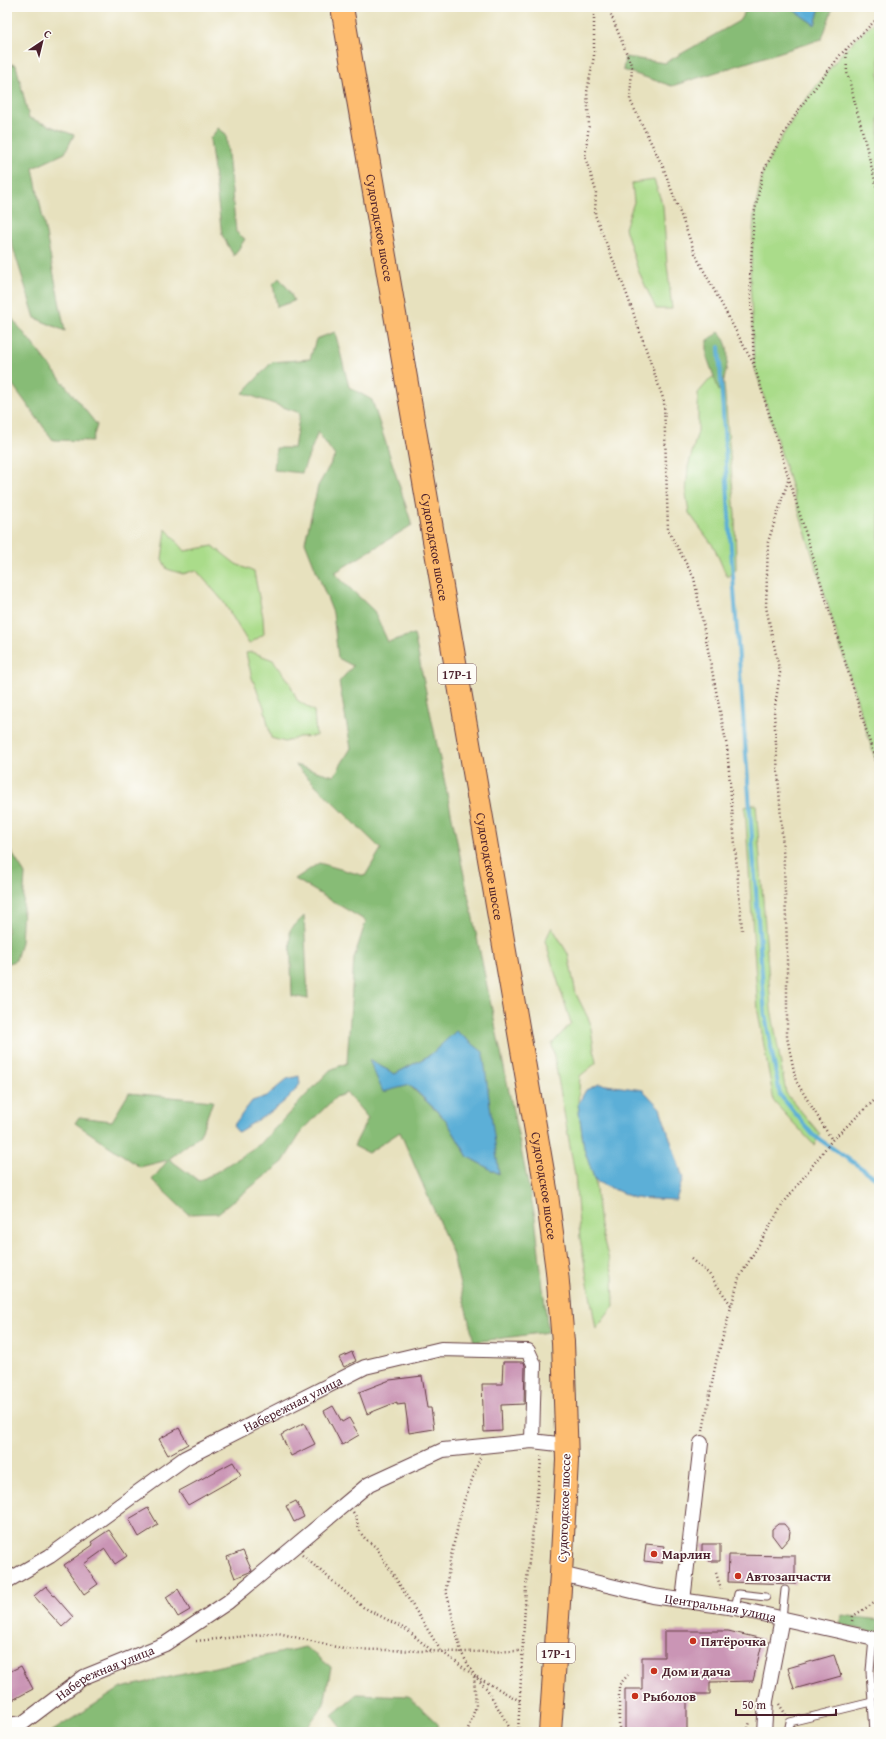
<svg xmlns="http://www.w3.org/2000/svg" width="886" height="1739" viewBox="0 0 886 1739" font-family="'Gentium Book Plus',serif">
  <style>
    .green { fill: #aadc8a; stroke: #7a7e5a }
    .forest { fill: #87bc76; stroke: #686e50; fill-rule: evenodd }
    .water { fill: #5cafd7; stroke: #536781 }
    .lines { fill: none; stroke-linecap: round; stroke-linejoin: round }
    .stream { stroke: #5cafd7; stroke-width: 4 }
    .building { fill: #ca95b5 }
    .lane-casing { stroke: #623c41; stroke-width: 9 }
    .street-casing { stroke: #623c41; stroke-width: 16 }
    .primary-casing { stroke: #623c41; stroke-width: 24 }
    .path { stroke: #623c41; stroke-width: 2.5; stroke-dasharray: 1 3; stroke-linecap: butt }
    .lane { stroke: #fff; stroke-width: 7 }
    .street { stroke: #fff; stroke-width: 14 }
    .primary { stroke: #fdbc70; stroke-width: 22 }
    .poi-dot { fill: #c8321e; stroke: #fdfcf7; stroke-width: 1.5 }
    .labels { text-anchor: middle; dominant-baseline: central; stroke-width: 3.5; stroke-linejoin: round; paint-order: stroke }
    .shield { fill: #fdfcf7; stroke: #806168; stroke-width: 1 }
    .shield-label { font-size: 12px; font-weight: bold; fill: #4a1f2b }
    .street-label { font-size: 13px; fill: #4a1f2b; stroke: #fdfcf7 }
    .poi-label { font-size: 13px; font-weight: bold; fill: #4a1f2b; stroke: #fdfcf7; text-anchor: start }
  </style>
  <rect width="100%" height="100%" fill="#fdfcf7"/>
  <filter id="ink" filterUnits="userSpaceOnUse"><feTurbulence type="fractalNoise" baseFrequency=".025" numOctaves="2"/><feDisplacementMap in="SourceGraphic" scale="8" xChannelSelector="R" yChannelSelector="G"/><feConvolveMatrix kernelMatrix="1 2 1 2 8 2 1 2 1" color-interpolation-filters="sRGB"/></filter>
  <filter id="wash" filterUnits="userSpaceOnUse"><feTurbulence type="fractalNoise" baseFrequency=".012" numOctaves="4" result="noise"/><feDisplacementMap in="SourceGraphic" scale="16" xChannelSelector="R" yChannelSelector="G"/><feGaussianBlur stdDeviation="0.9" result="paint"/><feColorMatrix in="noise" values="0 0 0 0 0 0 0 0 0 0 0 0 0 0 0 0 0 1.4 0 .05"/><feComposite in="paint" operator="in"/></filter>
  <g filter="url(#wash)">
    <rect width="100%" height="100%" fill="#e7e1be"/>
    <g class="green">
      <path d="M879 17V767L875 759 754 365 750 278 754 215 763 172 780 140 801 106 841 54Z"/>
      <path d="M654 180 663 206 667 264 672 309H656L638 270 625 228 634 202 632 183Z"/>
      <path d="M723 373 735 514 736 569 727 577 714 547 689 513 686 494 688 467 698 431V393L711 378Z"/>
      <path d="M166 529 185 551 213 546 236 564 254 572 263 617 264 634 249 644 223 601 196 570 183 574 167 569 162 559Z"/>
      <path d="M252 652 273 660 289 681 297 700 314 711 316 736 299 737 285 742 271 738 264 707 252 678 246 653Z"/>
      <path d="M756 804 771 1008 786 1093 820 1134 814 1145 774 1102 758 1012 745 807Z"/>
      <path d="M552 927 568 954 576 994 590 1022 596 1063 580 1076 578 1104 584 1149 595 1181 600 1226 613 1275 614 1306 596 1329 580 1238 575 1175 552 1044 571 1023 545 941Z"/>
    </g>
    <g class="forest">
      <path d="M748 7H770L774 12 778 7H790L815 25 820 7H833L822 39 672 86 623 70 625 57 665 63 739 21Z"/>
      <path d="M7 63 16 65 29 118 74 135 65 153 33 168 65 331 35 318 7 228Z"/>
      <path d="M218 128 226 134 236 232 245 239 234 256 222 235 210 139Z"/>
      <path d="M279 278 289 290 294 301 277 307 273 284Z"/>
      <path d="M7 312 97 425 92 441 53 440 7 377Z"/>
      <path d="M335 332 349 387 372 400 412 525 334 573 374 611 388 642 414 634 535 1217 548 1332 474 1342 452 1252 400 1132 368 1153 354 1146 368 1118 347 1093 336 1097 304 1128 283 1162 218 1213 188 1214 152 1180 168 1160 140 1167 75 1123 79 1117 112 1121 129 1093 213 1101 200 1135 169 1159 199 1181 218 1171 260 1144 330 1070 347 1063 354 958 366 921 295 879 319 863 365 876 381 849 295 765 334 776 351 748 339 682 353 666 338 658 333 613 305 542 318 486 335 456 318 432 302 473 274 470 276 448H294L300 413 243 393 272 362 310 359 316 339ZM456 1032 499 1174 468 1157 446 1120 409 1085 370 1061 395 1074 430 1055Z"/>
      <path d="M719 332C734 348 726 369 722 388L719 391 707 357V341Z"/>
      <path d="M7 845 25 874 21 942 16 960 7 964Z"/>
      <path d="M304 916 308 999 292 996 290 930Z"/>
      <path d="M842 1615 879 1620V1634L840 1624Z"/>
      <path d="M305 1647 331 1667 324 1704 304 1732H51L121 1688Z"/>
      <path d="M357 1694 408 1696 438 1724 439 1732H345L332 1715Z"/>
    </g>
    <g class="water">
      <path d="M790 7H820L815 25 792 9Z"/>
      <path d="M456 1031 483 1052 499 1174 468 1157 446 1120 410 1085 383 1092 369 1060 395 1074 430 1055Z"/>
      <path d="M299 1076 300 1084C285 1106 261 1118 238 1132L233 1126 252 1101 267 1096 287 1079Z"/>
      <path d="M599 1084 643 1090 660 1108 683 1178 676 1200 634 1198 595 1181 584 1149 578 1104 586 1090Z"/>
    </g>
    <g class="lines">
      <path class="stream" d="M719 347 731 549 765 1015 780 1095 813 1135 879 1180"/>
    </g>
    <g id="blocks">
      <g class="building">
        <path d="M352 1352 356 1361 344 1367 339 1358Z"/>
        <path d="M503 1362H524L525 1366 524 1404 501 1405 502 1431 484 1432 482 1384H502Z"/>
        <path d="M422 1376 427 1408H431L434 1429 409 1433 405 1404 397 1405V1402L367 1414 359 1392 390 1380Z"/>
        <path d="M333 1406 342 1422 349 1418 359 1435 342 1445 324 1411Z"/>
        <path d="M304 1423 315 1444 291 1456 281 1435Z"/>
        <path d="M179 1428 188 1444 168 1455 159 1439Z"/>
        <path d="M233 1462 241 1475 188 1505 179 1491Z"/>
        <path d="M296 1501 304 1517 294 1522 286 1506Z"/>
        <path d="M148 1508 158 1525 139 1537 129 1519Z"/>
        <path d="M778 1524H784L790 1531 789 1538 781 1547 772 1535V1529Z"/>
        <path d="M109 1530 127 1556 115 1564 105 1549 84 1564 98 1584 84 1594 64 1565 93 1545 91 1542Z"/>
        <path d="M646 1544 664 1546 662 1563 644 1561Z"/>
        <path d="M702 1544H720V1561H709V1557H702Z"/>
        <path d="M243 1551 252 1571 235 1578 227 1557Z"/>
        <path d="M729 1555 795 1556V1584L728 1582Z"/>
        <path d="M46 1586 73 1617 62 1627 34 1596Z"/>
        <path d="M178 1589 190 1610 178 1617 166 1597Z"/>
        <path d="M664 1631H728L763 1639 753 1681 710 1682V1694H687V1730L637 1732V1730H625V1689H642V1657H664Z"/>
        <path d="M834 1655 841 1676 794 1689 788 1668Z"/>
        <path d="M21 1666 33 1689 7 1703V1673Z"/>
      </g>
    </g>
  </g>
  <g filter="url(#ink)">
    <use href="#blocks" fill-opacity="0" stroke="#623c41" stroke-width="1"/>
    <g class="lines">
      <g class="lane-casing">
        <g id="lane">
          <path d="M735 1608 738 1594 766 1597"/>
          <path d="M782 1618 785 1590"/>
          <path d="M873 1639 870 1671 874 1732"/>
          <path d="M788 1732 790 1722 872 1702"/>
        </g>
      </g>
      <g class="street-casing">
        <g id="street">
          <path id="s1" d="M561 1574 653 1596 735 1608 879 1640"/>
          <path id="s2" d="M7 1581 50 1556 185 1458 365 1367 441 1349 528 1351 534 1364 532 1441"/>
          <path d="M683 1601 701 1443"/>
          <path id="s3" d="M7 1725 23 1723 84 1677 165 1644 228 1602 369 1484 443 1450 532 1441 567 1445"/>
          <path d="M764 1732 766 1701 782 1618"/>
        </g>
      </g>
      <g class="primary-casing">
        <g id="primary">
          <path id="s4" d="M342 7 547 1195 557 1271 563 1342 567 1460 561 1574 550 1732"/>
        </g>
      </g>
      <g class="path">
        <path d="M594 7V56L587 92 589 125 585 157 596 191 595 215 626 292 664 401 668 530 694 578 727 747 742 930"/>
        <path d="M608 7 632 67 630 100 663 167 696 256 754 365 875 759 879 767"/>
        <path d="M846 49 847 72 879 196"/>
        <path d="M754 363 750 278 754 215 763 172 780 140 801 106 841 54 879 17"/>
        <path d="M788 481 768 542 766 607 780 673 774 713 784 865 787 946V1037L796 1081 832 1140"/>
        <path d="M691 1259 709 1274 731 1305"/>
        <path d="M703 1431 716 1362 739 1278 783 1204 832 1140 879 1096"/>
        <path d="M480 1458 463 1504 450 1560 446 1590 461 1652 474 1675 487 1689 512 1732"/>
        <path d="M353 1512C359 1520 356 1524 360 1531 363 1538 370 1543 376 1547L441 1651 472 1674"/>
        <path d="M302 1555 363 1607 407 1630 431 1650"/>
        <path d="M716 1573 722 1592"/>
        <path d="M852 1621 853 1616 879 1600"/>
        <path d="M196 1641 278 1633 344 1649 461 1652 522 1651"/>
        <path d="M477 1677 520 1701"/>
        <path d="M779 1704 786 1715"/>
        <path d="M467 1732 476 1706 474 1675"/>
        <path d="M518 1732 526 1587 542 1454"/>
        <path d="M619 1732V1685L628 1675"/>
        <path d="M747 1732 750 1722"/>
      </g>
      <use href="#lane" class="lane"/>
      <use href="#street" class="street"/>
      <use href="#primary" class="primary"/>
    </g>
  </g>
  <g class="poi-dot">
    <circle cx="654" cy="1554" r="4"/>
    <circle cx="738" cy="1576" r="4"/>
    <circle cx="693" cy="1641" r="4"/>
    <circle cx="654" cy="1671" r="4"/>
    <circle cx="635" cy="1696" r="4"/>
  </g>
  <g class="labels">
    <g class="shield">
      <rect x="438" y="664" width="38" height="20" rx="3"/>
      <rect x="537" y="1643" width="38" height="20" rx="3"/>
    </g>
    <g class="shield-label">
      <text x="457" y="674">17Р-1</text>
      <text x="556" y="1653">17Р-1</text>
    </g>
    <g class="street-label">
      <text stroke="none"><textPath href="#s4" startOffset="224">Судогодское шоссе</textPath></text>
      <text stroke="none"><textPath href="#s4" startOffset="548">Судогодское шоссе</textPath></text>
      <text stroke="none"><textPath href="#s4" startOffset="872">Судогодское шоссе</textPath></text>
      <text stroke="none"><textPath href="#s4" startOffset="1196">Судогодское шоссе</textPath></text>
      <text stroke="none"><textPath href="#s2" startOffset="337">Набережная улица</textPath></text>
      <text transform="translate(564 1508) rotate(-88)">Судогодское шоссе</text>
      <text stroke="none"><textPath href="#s1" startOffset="163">Центральная улица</textPath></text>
      <text stroke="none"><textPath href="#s3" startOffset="113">Набережная улица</textPath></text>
    </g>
    <g class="poi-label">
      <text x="662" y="1554">Марлин</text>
      <text x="746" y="1576">Автозапчасти</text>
      <text x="701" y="1641">Пятёрочка</text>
      <text x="662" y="1671">Дом и дача</text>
      <text x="643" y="1696">Рыболов</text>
    </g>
  </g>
  <rect width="886" height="1739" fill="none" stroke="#fdfcf7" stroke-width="24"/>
  <g transform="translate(42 42) rotate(35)" stroke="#fdfcf7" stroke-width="3" paint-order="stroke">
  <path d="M0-3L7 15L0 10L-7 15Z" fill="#4a1f2b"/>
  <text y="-6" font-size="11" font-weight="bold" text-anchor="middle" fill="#4a1f2b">С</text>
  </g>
  <path d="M736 1709v6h100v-6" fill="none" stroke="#4a1f2b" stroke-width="2"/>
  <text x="742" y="1709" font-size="12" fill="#4a1f2b" stroke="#fdfcf7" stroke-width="3" paint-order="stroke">50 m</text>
</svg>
